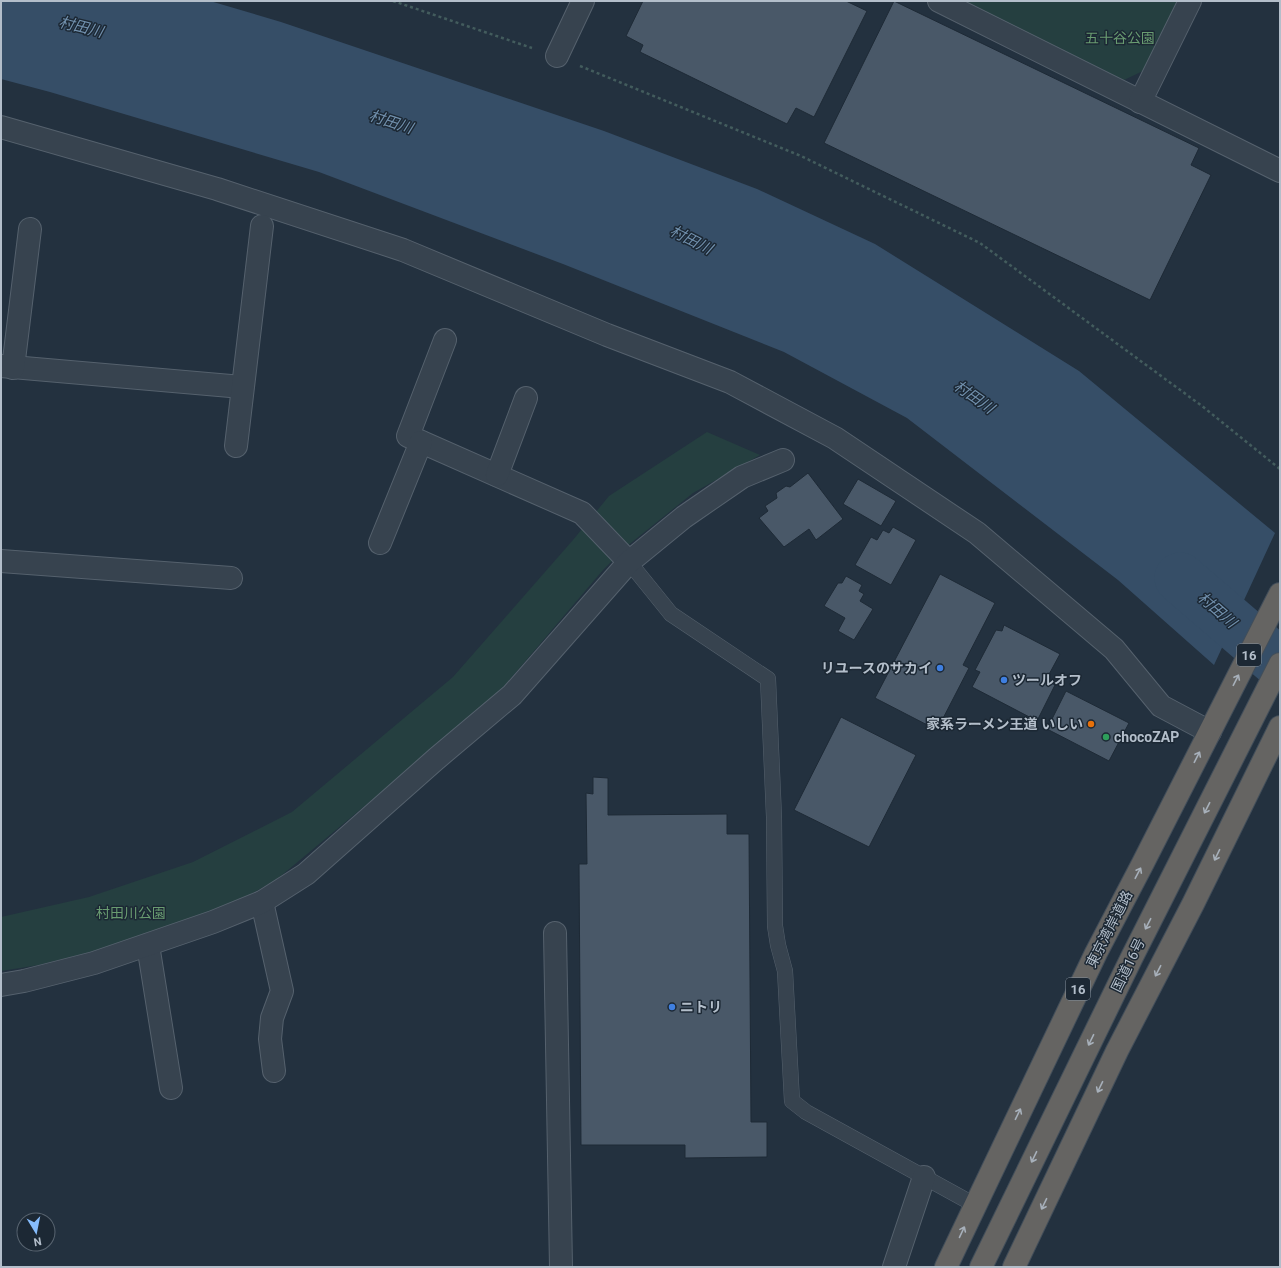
<svg xmlns="http://www.w3.org/2000/svg" width="1281" height="1268" viewBox="0 0 1281 1268" font-family="Roboto,'Noto Sans JP',sans-serif">
  <style>
    .green { fill: #253f40 }
    .water { fill: #364e67 }
    .lines { fill: none; stroke-linecap: round; stroke-linejoin: round }
    .river { stroke: #364e67; stroke-width: 51 }
    .building { fill: #495868; stroke: #1e2a36 }
    .service-casing { stroke: #55616d; stroke-width: 16 }
    .minor-casing { stroke: #55616d; stroke-width: 24 }
    .tertiary-casing { stroke: #55616d; stroke-width: 24 }
    .trunk-casing { stroke: #424e5a; stroke-width: 24 }
    .path { stroke: #435c5d; stroke-width: 2.5; stroke-dasharray: 3 3; stroke-linecap: butt }
    .service { stroke: #37434f; stroke-width: 15 }
    .minor { stroke: #37434f; stroke-width: 22 }
    .tertiary { stroke: #37434f; stroke-width: 22 }
    .trunk { stroke: #656462; stroke-width: 22 }
    .oneway { stroke: #a7b0ba }
    .shop-dot { fill: #3f7fe0; stroke: #1c2834; stroke-width: 1.5 }
    .food-dot { fill: #e8710a; stroke: #1c2834; stroke-width: 1.5 }
    .leisure-dot { fill: #2e9e5b; stroke: #1c2834; stroke-width: 1.5 }
    .labels { text-anchor: middle; dominant-baseline: central; stroke-width: 3; stroke-linejoin: round; paint-order: stroke }
    .shield { fill: #1c2834; stroke: #86919d; stroke-width: 1 }
    .shield-label { font-size: 13px; font-weight: bold; fill: #b3beca }
    .park-label { font-size: 14px; fill: #699c71; stroke: #1c2834 }
    .poi-label { font-size: 14px; font-weight: bold; fill: #b3beca; stroke: #1c2834; text-anchor: start }
    .street-label { font-size: 14px; fill: #b3beca; stroke: #1c2834 }
    .water-label { font-size: 15px; font-style: italic; fill: #7291ae; stroke: #1c2834 }
  </style>
  <rect width="100%" height="100%" fill="#23313f"/>
  <g class="green">
    <path d="M963 1H1178L1145 70 1124 80Z"/>
    <path d="M707 432 760 455 693 493 626 547 603 570 494 698 276 880 228 907 139 940 39 965 1 971V917L89 897 193 862 292 812 453 677 573 540 609 496Z"/>
  </g>
  <path class="water" d="M1 1H210L281 22 604 131 757 189 875 244 1079 371 1275 533 1214 665 1118 580 907 418 784 352 563 264 319 172 50 92 1 79Z"/>
  <g class="lines">
    <path class="river" d="M1180 578 1280 664"/>
  </g>
  <g class="building">
    <path d="M643 1H846L867 11 814 117 796 108 787 124 640 52 643 45 626 36Z"/>
    <path d="M894 1 1199 148 1191 165 1211 175 1150 300 824 143Z"/>
    <path d="M808 473 843 519 816 540 809 529 784 547 759 518 768 511 765 506 777 498 776 493 786 486 790 487Z"/>
    <path d="M858 479 896 501 881 526 843 504Z"/>
    <path d="M893 527 916 540 891 585 855 565 871 537 877 540 883 530 889 533Z"/>
    <path d="M940 574 995 603 963 665 969 668 937 730 875 698Z"/>
    <path d="M846 576 862 585 859 591 864 594 860 601 873 609 854 640 838 631 845 618 824 606 838 583H842Z"/>
    <path d="M1004 625 1060 654 1046 680 1055 685 1037 721 972 687 980 672 975 670 996 630 1002 631Z"/>
    <path d="M1066 691 1129 723 1109 761 1047 729Z"/>
    <path d="M841 717 916 755 869 847 794 810Z"/>
    <path d="M593 777 608 778V815L727 814V834H749L751 1122H767V1157L685 1158V1145H581L579 864H587L586 793 593 794Z"/>
  </g>
  <g class="lines">
    <g class="service-casing">
      <path id="service" d="M629 562 671 614 768 679 774 817 775 926 778 945 785 971 792 1101 806 1112 975 1205"/>
    </g>
    <g class="minor-casing">
      <g id="minor">
        <path d="M939 1 1280 171"/>
        <path d="M1140 102 1190 1"/>
        <path d="M1 127 217 189 403 250 607 335 730 382 835 438 977 533 1114 649 1161 706 1210 732"/>
        <path d="M445 340 408 436 582 513 629 562"/>
        <path d="M1 366 242 387"/>
        <path d="M13 368 30 229"/>
        <path d="M236 446 262 226"/>
        <path d="M497 475 526 398"/>
        <path d="M380 543 421 442"/>
        <path d="M1 561 231 578"/>
        <path d="M262 902 282 991 272 1018 270 1039 274 1071"/>
        <path d="M555 933 561 1267"/>
        <path d="M148 945 171 1088"/>
        <path d="M1 985 24 981 94 963 213 922 262 902 306 874 436 759 512 695 629 562 684 517 742 477 783 460"/>
        <path d="M894 1267 924 1177"/>
      </g>
    </g>
    <g class="tertiary-casing">
      <path id="tertiary" d="M557 56 583 1"/>
    </g>
    <g class="trunk-casing">
      <g id="trunk">
        <path d="M946 1267 1096 953 1142 865 1280 594"/>
        <path d="M981 1267 1132 957 1280 664"/>
        <path d="M1014 1267 1117 1051 1193 904 1280 727"/>
      </g>
    </g>
    <g class="path">
      <path d="M393 1 532 48"/>
      <path d="M580 66 801 156 980 243 1202 406 1280 469"/>
    </g>
    <use href="#service" class="service"/>
    <use href="#minor" class="minor"/>
    <use href="#tertiary" class="tertiary"/>
    <use href="#trunk" class="trunk"/>
  </g>
  <defs><path id="oneway-shaft" d="M-6 0H5M1.5-3L5.5 0L1.5 3" fill="none" stroke-width="1.6" stroke-linecap="round" stroke-linejoin="round"/></defs>
  <g class="oneway">
    <use href="#oneway-shaft" transform="translate(1236 680) rotate(-63)"/>
    <use href="#oneway-shaft" transform="translate(1197 757) rotate(-63)"/>
    <use href="#oneway-shaft" transform="translate(1207 808) rotate(117)"/>
    <use href="#oneway-shaft" transform="translate(1217 855) rotate(116)"/>
    <use href="#oneway-shaft" transform="translate(1138 873) rotate(-62)"/>
    <use href="#oneway-shaft" transform="translate(1148 924) rotate(117)"/>
    <use href="#oneway-shaft" transform="translate(1158 971) rotate(117)"/>
    <use href="#oneway-shaft" transform="translate(1091 1040) rotate(116)"/>
    <use href="#oneway-shaft" transform="translate(1100 1087) rotate(116)"/>
    <use href="#oneway-shaft" transform="translate(1018 1114) rotate(-64)"/>
    <use href="#oneway-shaft" transform="translate(1034 1157) rotate(116)"/>
    <use href="#oneway-shaft" transform="translate(1044 1204) rotate(116)"/>
    <use href="#oneway-shaft" transform="translate(962 1232) rotate(-65)"/>
  </g>
  <g class="shop-dot">
    <circle cx="940" cy="668" r="4"/>
    <circle cx="1004" cy="680" r="4"/>
    <circle cx="672" cy="1007" r="4"/>
  </g>
  <circle class="food-dot" cx="1091" cy="724" r="4"/>
  <circle class="leisure-dot" cx="1106" cy="737" r="4"/>
  <g class="labels">
    <g class="shield">
      <rect x="1237" y="644" width="24" height="22" rx="3"/>
      <rect x="1066" y="978" width="24" height="22" rx="3"/>
    </g>
    <g class="shield-label">
      <text x="1249" y="655">16</text>
      <text x="1078" y="989">16</text>
    </g>
    <g class="park-label">
      <text x="1120" y="38">五十谷公園</text>
      <text x="131" y="913">村田川公園</text>
    </g>
    <g class="poi-label">
      <text x="932" y="668" text-anchor="end">リユースのサカイ</text>
      <text x="1012" y="680">ツールオフ</text>
      <text x="1083" y="724" text-anchor="end">家系ラーメン王道 いしい</text>
      <text x="1114" y="737">chocoZAP</text>
      <text x="680" y="1007">ニトリ</text>
    </g>
    <g class="street-label">
      <text transform="translate(1109 929) rotate(-63)">東京湾岸道路</text>
      <text transform="translate(1128 965) rotate(-64)">国道16号</text>
    </g>
    <g class="water-label">
      <text transform="translate(81 27) rotate(14)">村田川</text>
      <text transform="translate(391 122) rotate(18)">村田川</text>
      <text transform="translate(691 240) rotate(27)">村田川</text>
      <text transform="translate(974 397) rotate(35)">村田川</text>
      <text transform="translate(1217 610) rotate(41)">村田川</text>
    </g>
  </g>
  <rect width="1281" height="1268" fill="none" stroke="#b3beca" stroke-width="4"/>
  <g transform="translate(36 1232) rotate(170)"><circle r="19" fill="#1c2834" stroke="#586470"/>
  <path d="M0-3L7 15L0 10L-7 15Z" fill="#86bcfc"/>
  <text y="-6" font-size="11" font-weight="bold" text-anchor="middle" fill="#b3beca">N</text>
  </g>
</svg>
